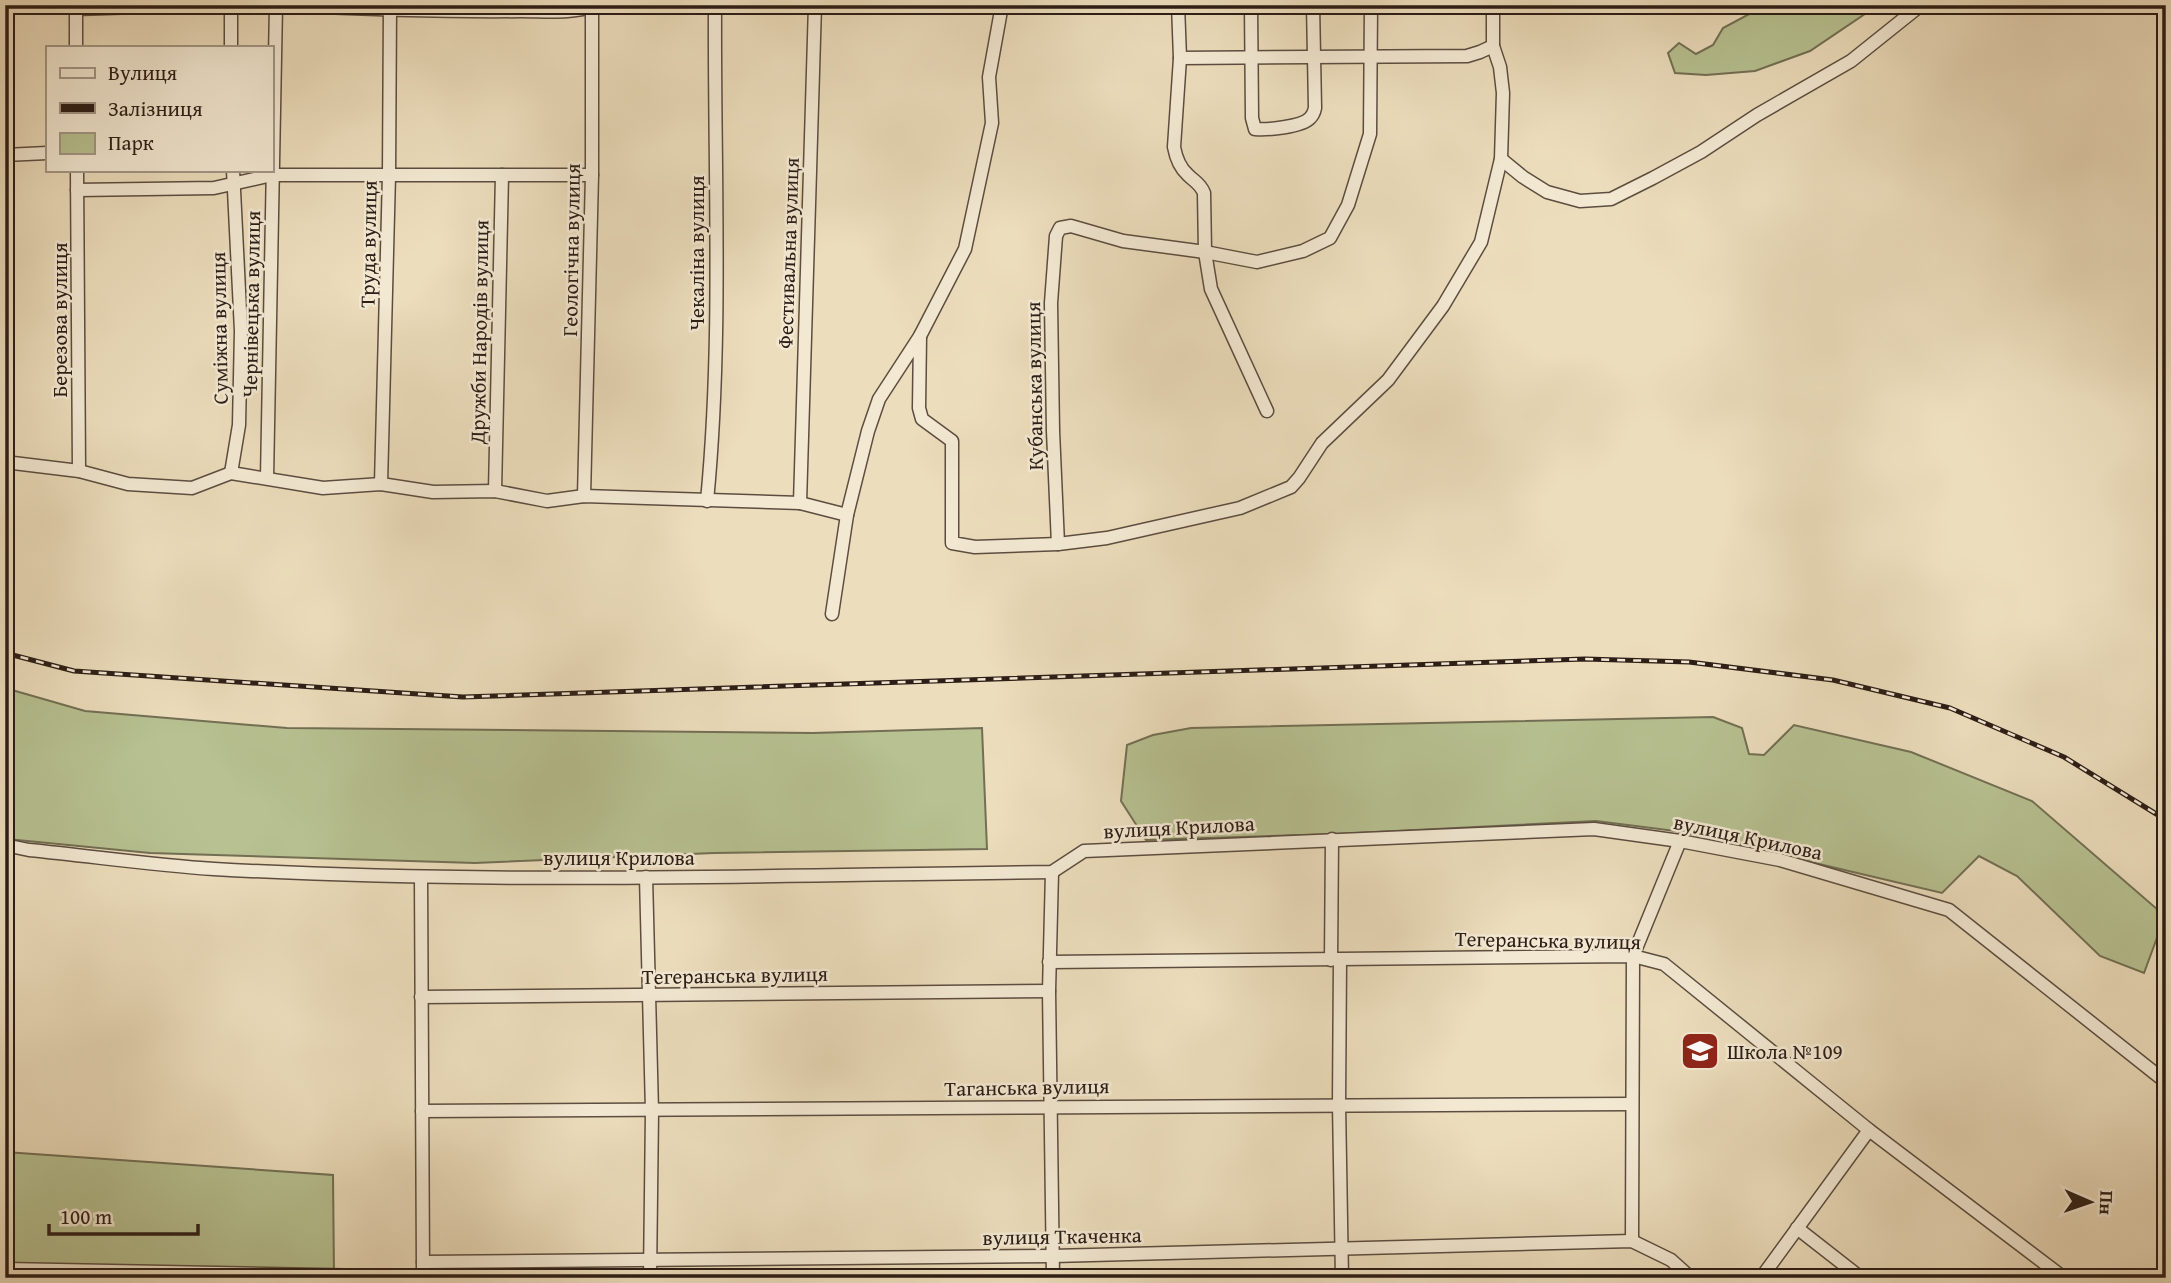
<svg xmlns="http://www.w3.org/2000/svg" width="2171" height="1283" viewBox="0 0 2171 1283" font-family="'Gentium Book Plus',serif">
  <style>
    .green { fill: #b7c191; stroke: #726f54; stroke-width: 2 }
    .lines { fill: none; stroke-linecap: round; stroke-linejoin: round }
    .minor-casing { stroke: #5c4d40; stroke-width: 15 }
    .minor { stroke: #f3e9d3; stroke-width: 12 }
    .rail-casing { stroke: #2c1d16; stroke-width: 5 }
    .rail { stroke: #f3e9d3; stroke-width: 2.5; stroke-dasharray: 8; stroke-linecap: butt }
    .labels { text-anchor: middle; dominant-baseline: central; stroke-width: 5; stroke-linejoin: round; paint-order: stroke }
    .street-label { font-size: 21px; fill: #2c1d16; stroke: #f3e9d3 }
    .poi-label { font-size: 21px; fill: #2c1d16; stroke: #f3e9d3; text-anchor: start }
  </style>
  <rect width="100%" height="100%" fill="#ecddbc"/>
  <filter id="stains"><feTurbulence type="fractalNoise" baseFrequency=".00286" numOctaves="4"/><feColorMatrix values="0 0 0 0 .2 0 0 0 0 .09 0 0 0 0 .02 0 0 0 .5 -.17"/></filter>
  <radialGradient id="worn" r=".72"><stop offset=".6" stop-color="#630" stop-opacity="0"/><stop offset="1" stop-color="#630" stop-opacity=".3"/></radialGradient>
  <g class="green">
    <path d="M1766 5H1895L1865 14 1810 51 1755 71 1706 75 1675 73 1668 53 1679 43 1696 54 1713 45 1723 28Z"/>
    <path d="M5 688 85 711 287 728 813 733 982 728 987 849 714 853 475 863 150 853 7 839H5Z"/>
    <path d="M1713 717 1742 728 1749 754 1764 755 1794 725 1911 752 2032 801 2165 916 2144 973 2100 956 2017 876 1979 856 1942 893 1683 832 1596 821 1335 834 1146 840 1121 801 1127 745 1153 735 1191 728Z"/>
    <path d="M5 1152 333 1175 334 1278H5Z"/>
  </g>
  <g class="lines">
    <g class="minor-casing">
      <g id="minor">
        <path d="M76 5V47"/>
        <path d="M231 5V47"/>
        <path d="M281 5C362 9 442 12 522 11 546 11 574 14 597 5"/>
        <path d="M1178 5 1180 58 1174 147C1176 158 1180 168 1188 175 1195 182 1200 183 1204 193L1205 252 1211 289 1267 411"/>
        <path d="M1251 5 1252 118 1255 129C1267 130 1302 127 1310 118 1313 115 1314 113 1315 108L1313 5"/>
        <path d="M76 9 199 5"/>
        <path d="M1180 58 1467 56 1480 52 1493 46"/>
        <path d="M5 155 47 153"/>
        <path d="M1501 159 1523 177 1547 192 1580 201 1611 199 1653 178 1701 152 1757 115 1851 61 1921 5"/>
        <path d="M77 170 79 471"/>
        <path d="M77 190 214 188 272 175H592"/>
        <path d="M920 336 919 408 922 419 952 441V543L975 547 1058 544 1107 538 1240 508 1291 487 1299 478 1322 443 1388 380 1443 306 1481 242 1501 159 1503 93 1500 67 1493 46V5"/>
        <path d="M5 462 79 471 128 484 192 488 231 473 323 488 381 484 433 492 495 491 547 501 584 496 800 503 847 515"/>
        <path d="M231 473 239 425 241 331 233 170"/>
        <path d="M267 478 276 5"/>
        <path d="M381 484 389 175 390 5"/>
        <path d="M495 491 502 175"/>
        <path d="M584 496 592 175V5"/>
        <path d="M707 501C723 336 714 170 715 5"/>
        <path d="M800 503 815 5"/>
        <path d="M1058 544 1053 431 1051 303 1056 236 1060 228 1071 226 1123 241 1205 252 1257 262 1303 251 1330 238 1348 205 1370 134 1371 5"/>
        <path d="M832 614 847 515 868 431 879 399 920 336 965 249 992 123 989 77 1002 5"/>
        <path d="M5 845 29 850C91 856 152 865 214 869 493 885 773 875 1052 872L1084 851 1594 829 1680 841 1780 860 1949 910 2166 1082"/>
        <path d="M1052 872 1049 991 1053 1278"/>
        <path d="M421 877 423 1270"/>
        <path d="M646 877 652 1111 650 1278"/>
        <path d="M1331 960 1332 839"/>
        <path d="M1340 960 1339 1104 1342 1278"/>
        <path d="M1049 962 1633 956 1664 964 1869 1130 2064 1278"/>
        <path d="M421 997 1049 991"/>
        <path d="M422 1111C825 1111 1229 1104 1632 1104"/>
        <path d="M1797 1228 1861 1278"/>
        <path d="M1632 1241 1633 956 1680 841"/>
        <path d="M423 1262 1053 1256 1632 1241 1671 1260 1691 1278"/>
        <path d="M5 1269 423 1277"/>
        <path d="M1761 1278 1869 1130"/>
      </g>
    </g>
    <use href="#minor" class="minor"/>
    <g class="rail-casing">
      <path id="rail" d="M5 653 74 671 463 697 1585 659 1689 662 1833 680 1950 708 2064 757 2166 820"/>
    </g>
    <use href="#rail" class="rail"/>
  </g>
  <defs>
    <g id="school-square" transform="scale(2.0125)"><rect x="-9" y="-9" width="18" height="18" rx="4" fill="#8f2418" stroke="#f3e9d3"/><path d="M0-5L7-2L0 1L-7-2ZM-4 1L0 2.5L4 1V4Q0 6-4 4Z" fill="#fff"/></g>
  </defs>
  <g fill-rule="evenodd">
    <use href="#school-square" x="1700" y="1051"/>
  </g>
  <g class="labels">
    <g class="street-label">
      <text transform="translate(368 244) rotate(-89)">Труда вулиця</text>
      <text transform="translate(571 250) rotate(-89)">Геологічна вулиця</text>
      <text transform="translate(696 253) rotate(-90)">Чекаліна вулиця</text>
      <text transform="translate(788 253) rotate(-88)">Фестивальна вулиця</text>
      <text transform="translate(251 304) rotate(-89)">Чернівецька вулиця</text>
      <text transform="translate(59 320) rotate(-90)">Березова вулиця</text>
      <text transform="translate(219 328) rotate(-91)">Суміжна вулиця</text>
      <text transform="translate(479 332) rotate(-89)">Дружби Народів вулиця</text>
      <text transform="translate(1034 386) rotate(-91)">Кубанська вулиця</text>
      <text transform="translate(1179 827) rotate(-3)">вулиця Крилова</text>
      <text transform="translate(1748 837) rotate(12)">вулиця Крилова</text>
      <text x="619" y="857">вулиця Крилова</text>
      <text transform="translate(1548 940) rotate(1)">Тегеранська вулиця</text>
      <text transform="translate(735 975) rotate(-1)">Тегеранська вулиця</text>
      <text transform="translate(1027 1087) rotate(-1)">Таганська вулиця</text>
      <text transform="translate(1062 1236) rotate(-1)">вулиця Ткаченка</text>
    </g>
    <g class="poi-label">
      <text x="1727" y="1051">Школа №109</text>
    </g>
  </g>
  <rect width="2171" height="1283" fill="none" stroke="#ecddbc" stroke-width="28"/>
  <rect x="7" y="7" width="2157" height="1269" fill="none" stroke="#2c1d16" stroke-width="3.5"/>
  <rect x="14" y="14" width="2143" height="1255" fill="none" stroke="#2c1d16" stroke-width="2"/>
  <rect x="46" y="46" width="228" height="126" fill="#f3e9d3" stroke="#a39787" stroke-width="2"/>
  <rect x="60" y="68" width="35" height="10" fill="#f3e9d3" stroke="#a39787" stroke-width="2"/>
  <text x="108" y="80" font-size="21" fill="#2c1d16">Вулиця</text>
  <rect x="60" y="103" width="35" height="10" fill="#2c1d16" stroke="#a39787" stroke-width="2"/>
  <text x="108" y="116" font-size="21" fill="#2c1d16">Залізниця</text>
  <rect x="60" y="133" width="35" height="21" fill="#b7c191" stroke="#a39787" stroke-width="2"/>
  <text x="108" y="150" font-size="21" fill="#2c1d16">Парк</text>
  <g transform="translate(2090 1202) rotate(92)" stroke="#f3e9d3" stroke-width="5" paint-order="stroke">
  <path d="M0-5L12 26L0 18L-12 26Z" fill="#2c1d16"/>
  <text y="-10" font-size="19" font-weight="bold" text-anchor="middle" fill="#2c1d16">Пн</text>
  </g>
  <path d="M49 1224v10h149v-10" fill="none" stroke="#2c1d16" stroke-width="3.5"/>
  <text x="60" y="1224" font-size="21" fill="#2c1d16" stroke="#f3e9d3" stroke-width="5" paint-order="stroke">100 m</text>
  <rect width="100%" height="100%" filter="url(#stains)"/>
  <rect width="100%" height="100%" fill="url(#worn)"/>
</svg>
